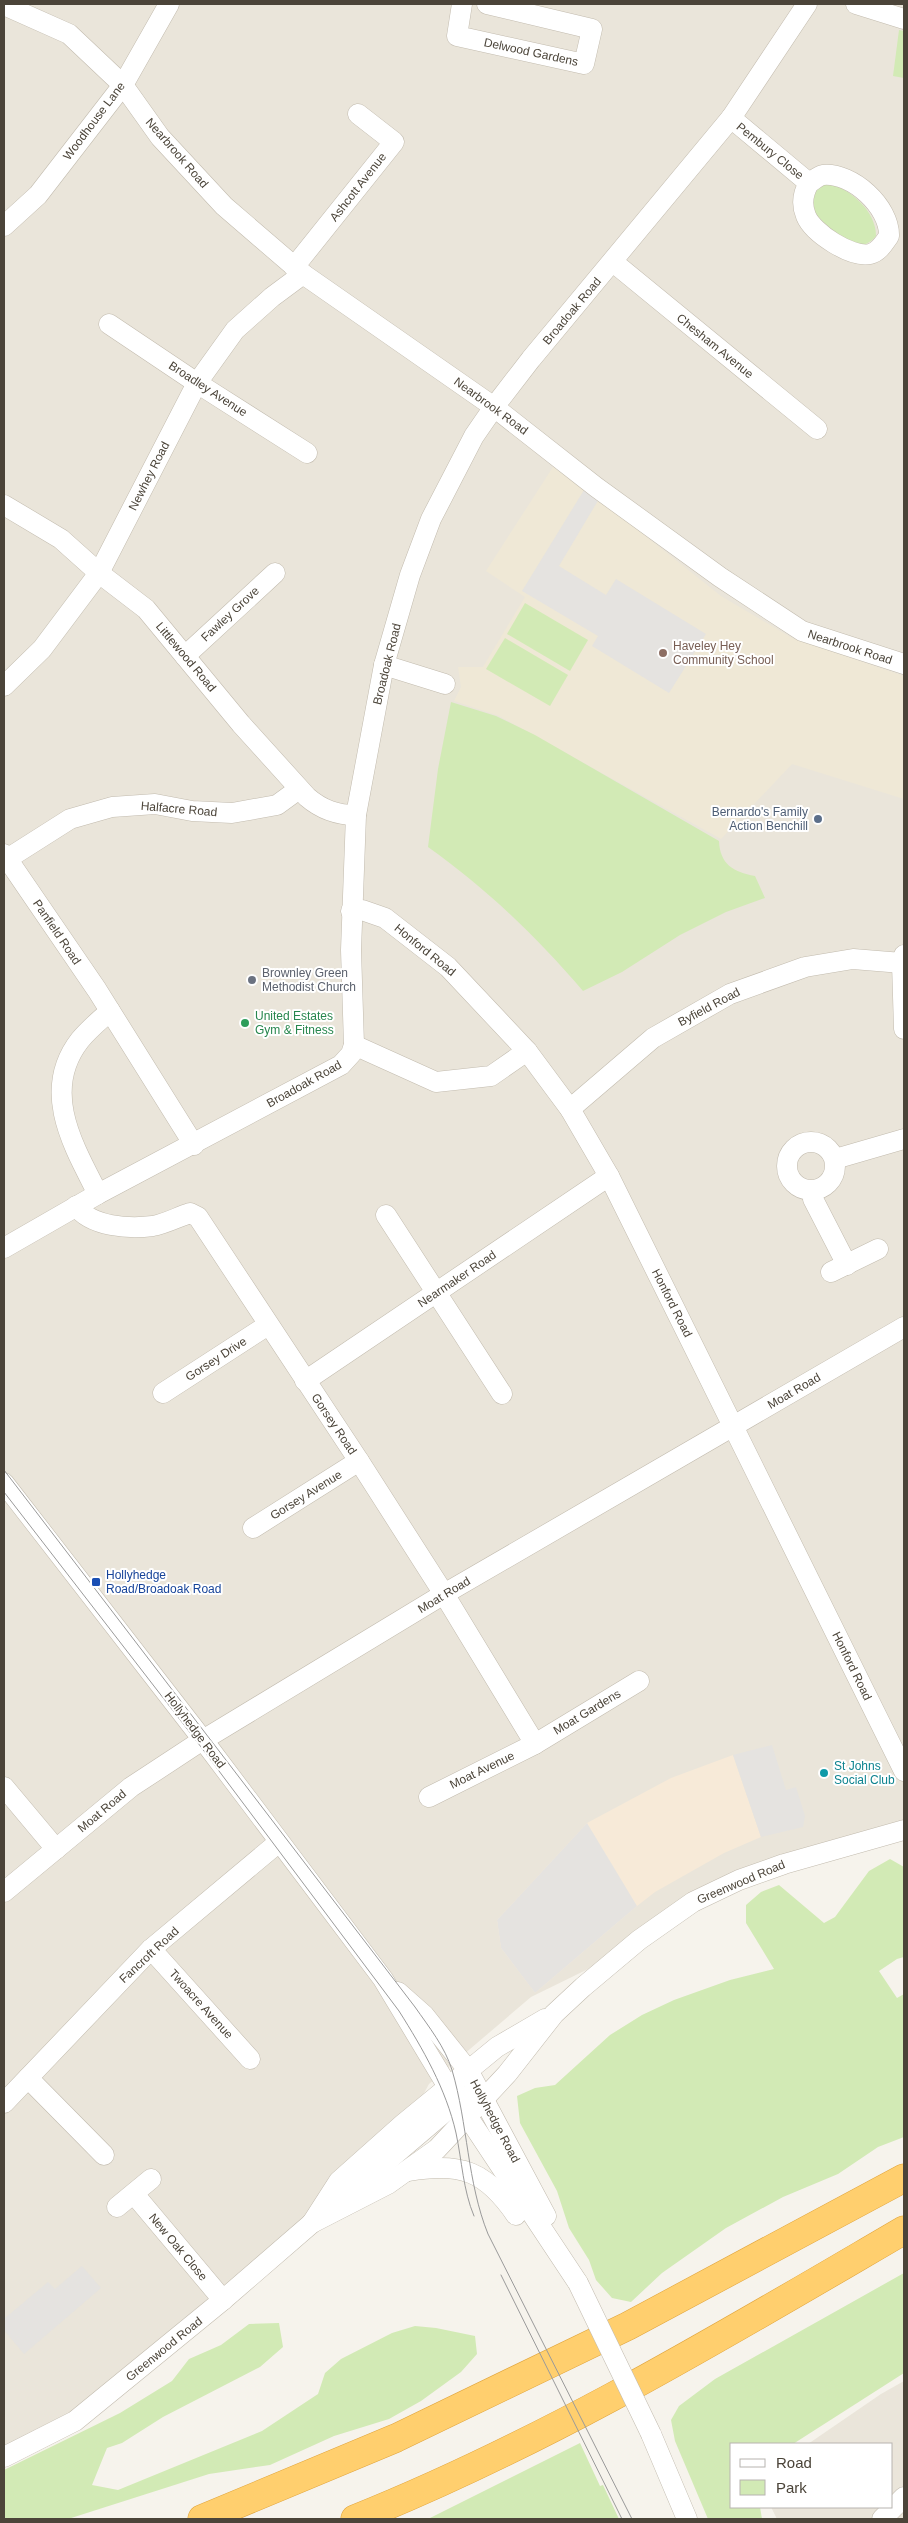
<svg xmlns="http://www.w3.org/2000/svg" width="908" height="2523" viewBox="0 0 908 2523" font-family="Helvetica,sans-serif">
  <style>
    .residential { fill: #eae5da }
    .commercial { fill: #f7ead8 }
    .education { fill: #efe8d6 }
    .green { fill: #d2eab5 }
    .parking { fill: #e5e3e0 }
    .lines { fill: none; stroke-linecap: round; stroke-linejoin: round }
    .minor-casing { stroke: #c2bbae; stroke-width: 21 }
    .highway-casing { stroke: #e0a43c; stroke-width: 29 }
    .minor { stroke: #fff; stroke-width: 20 }
    .highway { stroke: #ffcf6e; stroke-width: 28 }
    .tram { stroke: #9a9a9a; stroke-width: 1 }
    .minor-bridge-casing { stroke: #c2bbae; stroke-width: 21; stroke-linecap: butt }
    .minor-bridge { stroke: #fff; stroke-width: 20 }
    .education-dot { fill: #8d6e63; stroke: #fff; stroke-width: 2 }
    .service-dot { fill: #5c6f8a; stroke: #fff; stroke-width: 2 }
    .worship-dot { fill: #6b7280; stroke: #fff; stroke-width: 2 }
    .leisure-dot { fill: #2e9e5b; stroke: #fff; stroke-width: 2 }
    .transit-dot { fill: #1a4fb4; stroke: #fff; stroke-width: 2 }
    .culture-dot { fill: #0f9aa8; stroke: #fff; stroke-width: 2 }
    .labels { text-anchor: middle; dominant-baseline: central; stroke-width: 4; stroke-linejoin: round; paint-order: stroke }
    .street-label { font-size: 12px; fill: #4b4439; stroke: #fff }
    .education-label { font-size: 12px; fill: #785e54; stroke: #fff; text-anchor: start }
    .service-label { font-size: 12px; fill: #4e5e75; stroke: #fff; text-anchor: end }
    .worship-label { font-size: 12px; fill: #5b616d; stroke: #fff; text-anchor: start }
    .leisure-label { font-size: 12px; fill: #27864d; stroke: #fff; text-anchor: start }
    .transit-label { font-size: 12px; fill: #164399; stroke: #fff; text-anchor: start }
    .culture-label { font-size: 12px; fill: #0d838f; stroke: #fff; text-anchor: start }
  </style>
  <rect width="100%" height="100%" fill="#f6f3ec"/>
  <g class="residential">
    <path d="M4 4H904V1830L784 1864 631 1948 531 1997 429 2084 387 2162 75 2421 4 2457Z"/>
    <path d="M904 2381V2519H777L771 2507H892V2444H808L881 2394Z"/>
  </g>
  <path class="commercial" d="M733 1755 761 1837 724 1853 655 1892 637 1906 535 1993 501 1948 497 1920 587 1823 671 1778Z"/>
  <path class="education" d="M553 467 599 499 721 596 792 638 904 676V799L792 764 721 839 499 716 454 701 461 687 458 667H483L525 597 486 571Z"/>
  <g class="green">
    <path d="M899 30 904 31V78L893 76Z"/>
    <path d="M829 183C851 190 876 211 876 236 853 264 813 225 808 200L817 184Z"/>
    <path d="M525 603 588 640 570 671 507 634Z"/>
    <path d="M505 638 568 675 550 706 486 669Z"/>
    <path d="M451 702 496 716 535 735 719 841C720 864 733 872 755 876L765 898 726 912 680 935 622 972 583 991C535 935 488 890 428 847L438 769Z"/>
    <path d="M890 1859 904 1867V1957L897 1959 879 1971 897 1998 904 1994V2137L878 2147 838 2174 783 2197 726 2228 662 2273 631 2302 612 2298 596 2280 589 2260 569 2228 557 2191 520 2123 517 2096 535 2088 555 2085 610 2035 642 2015 674 2000 730 1980 774 1969 746 1923V1905L761 1892 779 1885 824 1923 835 1917 869 1871Z"/>
    <path d="M904 2273V2373L793 2444H732V2507H760L762 2519H708L675 2441 671 2420 679 2406 715 2379Z"/>
    <path d="M279 2323 283 2347 260 2367 163 2417 122 2443 107 2448 92 2485 118 2490 262 2431 318 2394 325 2373 341 2359 392 2333 415 2326 436 2328 475 2336 477 2354 461 2372 421 2401 389 2419 334 2436 270 2465 209 2474 68 2519H4V2470L120 2413 172 2381 189 2359 221 2345 249 2324Z"/>
    <path d="M580 2443 600 2486 603 2485 619 2519H428Z"/>
  </g>
  <g class="parking">
    <path d="M584 490 599 499 559 566 606 595 616 579 706 634 669 693 592 646 598 636 522 591Z"/>
    <path d="M772 1745 786 1790 796 1787 805 1816 803 1827 761 1837 733 1755Z"/>
    <path d="M587 1823 637 1906 535 1993 501 1948 497 1920Z"/>
    <path d="M82 2266 101 2288 24 2354 4 2330V2319L48 2282 55 2289Z"/>
  </g>
  <g class="lines">
    <g class="minor-casing">
      <g id="minor">
        <path d="M462 4 457 36 584 64 592 29 487 4"/>
        <path d="M856 4 904 19"/>
        <path d="M4 5 69 34 123 85 160 137 224 206 303 274 494 407 596 487 720 577 802 631 904 664"/>
        <path d="M731 118 809 183C814 180 818 176 823 175 852 172 890 207 889 236 884 243 879 252 870 254 851 258 813 233 806 216 801 204 803 193 809 183"/>
        <path d="M4 226 38 195 123 85 169 4"/>
        <path d="M613 262 817 429"/>
        <path d="M294 267 394 142 358 114"/>
        <path d="M109 324 197 383 307 453"/>
        <path d="M4 505 61 539 99 573 146 609 241 724 307 797C322 810 337 815 356 815"/>
        <path d="M185 656 275 573"/>
        <path d="M384 665 445 684"/>
        <path d="M4 686 42 649 99 573 197 383 235 330 272 297 303 274"/>
        <path d="M4 854 97 990 194 1145"/>
        <path d="M7 859 70 819 112 807 155 804 192 811 232 813 277 805 299 789"/>
        <path d="M351 911 362 910 385 918 448 967 527 1051 570 1109 609 1176 904 1771"/>
        <path d="M904 955 902 963 904 1029"/>
        <path d="M354 1045 436 1082 491 1076 527 1051"/>
        <path d="M570 1109 653 1038 730 994 805 967 853 959 902 963"/>
        <circle cx="811" cy="1166" r="24"/>
        <path d="M835 1159 904 1139"/>
        <path d="M815 1190 813 1199 847 1265"/>
        <path d="M98 1194C74 1147 40 1091 80 1040 88 1030 100 1020 110 1011"/>
        <path d="M76 1206C91 1227 129 1229 153 1226 165 1224 178 1217 190 1213L198 1217 359 1461 444 1594 535 1744"/>
        <path d="M386 1215 502 1394"/>
        <path d="M4 1248 98 1194 341 1065 351 1054 354 1045 351 950 356 815 384 665 410 575 431 519 474 436 494 407 531 359 731 118 807 4"/>
        <path d="M831 1272 878 1249"/>
        <path d="M305 1381 609 1176"/>
        <path d="M163 1393 268 1325"/>
        <path d="M4 1483 203 1740 383 1979 448 2087 578 2283"/>
        <path d="M253 1528 359 1461"/>
        <path d="M4 1787 56 1849"/>
        <path d="M429 1797 535 1744 639 1681"/>
        <path d="M4 1892 131 1787 198 1743 444 1594 904 1327"/>
        <path d="M151 1949 250 2059"/>
        <path d="M398 1992 424 2015 468 2070 546 2216"/>
        <path d="M28 2078 104 2155"/>
        <path d="M4 2103 151 1949 279 1842"/>
        <path d="M409 2171C461 2162 486 2171 516 2215"/>
        <path d="M134 2194 223 2300"/>
        <path d="M345 2197 459 2100 469 2095"/>
        <path d="M117 2207 151 2179"/>
        <path d="M312 2223 339 2181 403 2124 497 2047 545 2019"/>
        <path d="M651 2434 687 2519"/>
        <path d="M4 2457 75 2421 223 2300 312 2223 388 2184 437 2149 507 2074 554 2014 583 1987 639 1940 693 1902 739 1880 784 1864 904 1830"/>
        <path d="M882 2519 904 2497"/>
      </g>
    </g>
    <g class="highway-casing">
      <g id="highway">
        <path d="M202 2519 396 2438 628 2326 904 2178"/>
        <path d="M355 2519C547 2442 726 2334 904 2230"/>
      </g>
    </g>
    <use href="#minor" class="minor"/>
    <use href="#highway" class="highway"/>
    <g class="tram">
      <path d="M4 1470 415 2007C429 2027 445 2047 452 2070 468 2124 467 2182 488 2234L632 2519"/>
      <path d="M4 1492 198 1743 399 2011C423 2049 446 2089 456 2133 462 2161 463 2190 474 2216"/>
      <path d="M501 2275 622 2519"/>
    </g>
    <g class="minor-bridge-casing">
      <path id="minor-bridge" d="M578 2283 651 2434"/>
    </g>
    <use href="#minor-bridge" class="minor-bridge"/>
  </g>
  <circle class="education-dot" cx="663" cy="653" r="5"/>
  <circle class="service-dot" cx="818" cy="819" r="5"/>
  <circle class="worship-dot" cx="252" cy="980" r="5"/>
  <circle class="leisure-dot" cx="245" cy="1023" r="5"/>
  <rect class="transit-dot" x="91" y="1577" width="10" height="10" rx="2.5"/>
  <circle class="culture-dot" cx="824" cy="1773" r="5"/>
  <g class="labels">
    <g class="street-label">
      <text transform="translate(531 52) rotate(12)">Delwood Gardens</text>
      <text transform="translate(94 121) rotate(-53)">Woodhouse Lane</text>
      <text transform="translate(770 151) rotate(39)">Pembury Close</text>
      <text transform="translate(177 153) rotate(49)">Nearbrook Road</text>
      <text transform="translate(358 187) rotate(-52)">Ashcott Avenue</text>
      <text transform="translate(572 311) rotate(-50)">Broadoak Road</text>
      <text transform="translate(715 346) rotate(39)">Chesham Avenue</text>
      <text transform="translate(208 389) rotate(33)">Broadley Avenue</text>
      <text transform="translate(491 406) rotate(36)">Nearbrook Road</text>
      <text transform="translate(149 476) rotate(-63)">Newhey Road</text>
      <text transform="translate(230 614) rotate(-43)">Fawley Grove</text>
      <text transform="translate(850 647) rotate(18)">Nearbrook Road</text>
      <text transform="translate(186 657) rotate(50)">Littlewood Road</text>
      <text transform="translate(387 664) rotate(-76)">Broadoak Road</text>
      <text transform="translate(179 809) rotate(5)">Halfacre Road</text>
      <text transform="translate(57 932) rotate(56)">Panfield Road</text>
      <text transform="translate(425 950) rotate(39)">Honford Road</text>
      <text transform="translate(709 1007) rotate(-28)">Byfield Road</text>
      <text transform="translate(304 1084) rotate(-29)">Broadoak Road</text>
      <text transform="translate(457 1279) rotate(-34)">Nearmaker Road</text>
      <text transform="translate(672 1303) rotate(63)">Honford Road</text>
      <text transform="translate(216 1359) rotate(-33)">Gorsey Drive</text>
      <text transform="translate(794 1391) rotate(-30)">Moat Road</text>
      <text transform="translate(334 1424) rotate(56)">Gorsey Road</text>
      <text transform="translate(306 1495) rotate(-32)">Gorsey Avenue</text>
      <text transform="translate(444 1595) rotate(-31)">Moat Road</text>
      <text transform="translate(852 1666) rotate(64)">Honford Road</text>
      <text transform="translate(587 1712) rotate(-31)">Moat Gardens</text>
      <text transform="translate(195 1730) rotate(53)">Hollyhedge Road</text>
      <text transform="translate(482 1770) rotate(-26)">Moat Avenue</text>
      <text transform="translate(102 1811) rotate(-40)">Moat Road</text>
      <text transform="translate(741 1882) rotate(-23)">Greenwood Road</text>
      <text transform="translate(149 1955) rotate(-43)">Fancroft Road</text>
      <text transform="translate(201 2004) rotate(48)">Twoacre Avenue</text>
      <text transform="translate(495 2121) rotate(62)">Hollyhedge Road</text>
      <text transform="translate(178 2247) rotate(50)">New Oak Close</text>
      <text transform="translate(164 2349) rotate(-39)">Greenwood Road</text>
    </g>
    <g class="education-label">
      <text x="673" y="646">Haveley Hey<tspan x="673" dy="14">Community School</tspan></text>
    </g>
    <g class="service-label">
      <text x="808" y="812">Bernardo's Family<tspan x="808" dy="14">Action Benchill</tspan></text>
    </g>
    <g class="worship-label">
      <text x="262" y="973">Brownley Green<tspan x="262" dy="14">Methodist Church</tspan></text>
    </g>
    <g class="leisure-label">
      <text x="255" y="1016">United Estates<tspan x="255" dy="14">Gym &amp; Fitness</tspan></text>
    </g>
    <g class="transit-label">
      <text x="106" y="1575">Hollyhedge<tspan x="106" dy="14">Road/Broadoak Road</tspan></text>
    </g>
    <g class="culture-label">
      <text x="834" y="1766">St Johns<tspan x="834" dy="14">Social Club</tspan></text>
    </g>
  </g>
  <rect width="908" height="2523" fill="none" stroke="#4b4439" stroke-width="10"/>
  <rect x="730" y="2443" width="162" height="65" fill="#ffffff" stroke="#b7b4b0"/>
  <rect x="740" y="2459" width="25" height="8" fill="#ffffff" stroke="#b7b4b0"/>
  <text x="776" y="2468" font-size="15" fill="#4b4439">Road</text>
  <rect x="740" y="2480" width="25" height="15" fill="#d2eab5" stroke="#b7b4b0"/>
  <text x="776" y="2493" font-size="15" fill="#4b4439">Park</text>
</svg>
